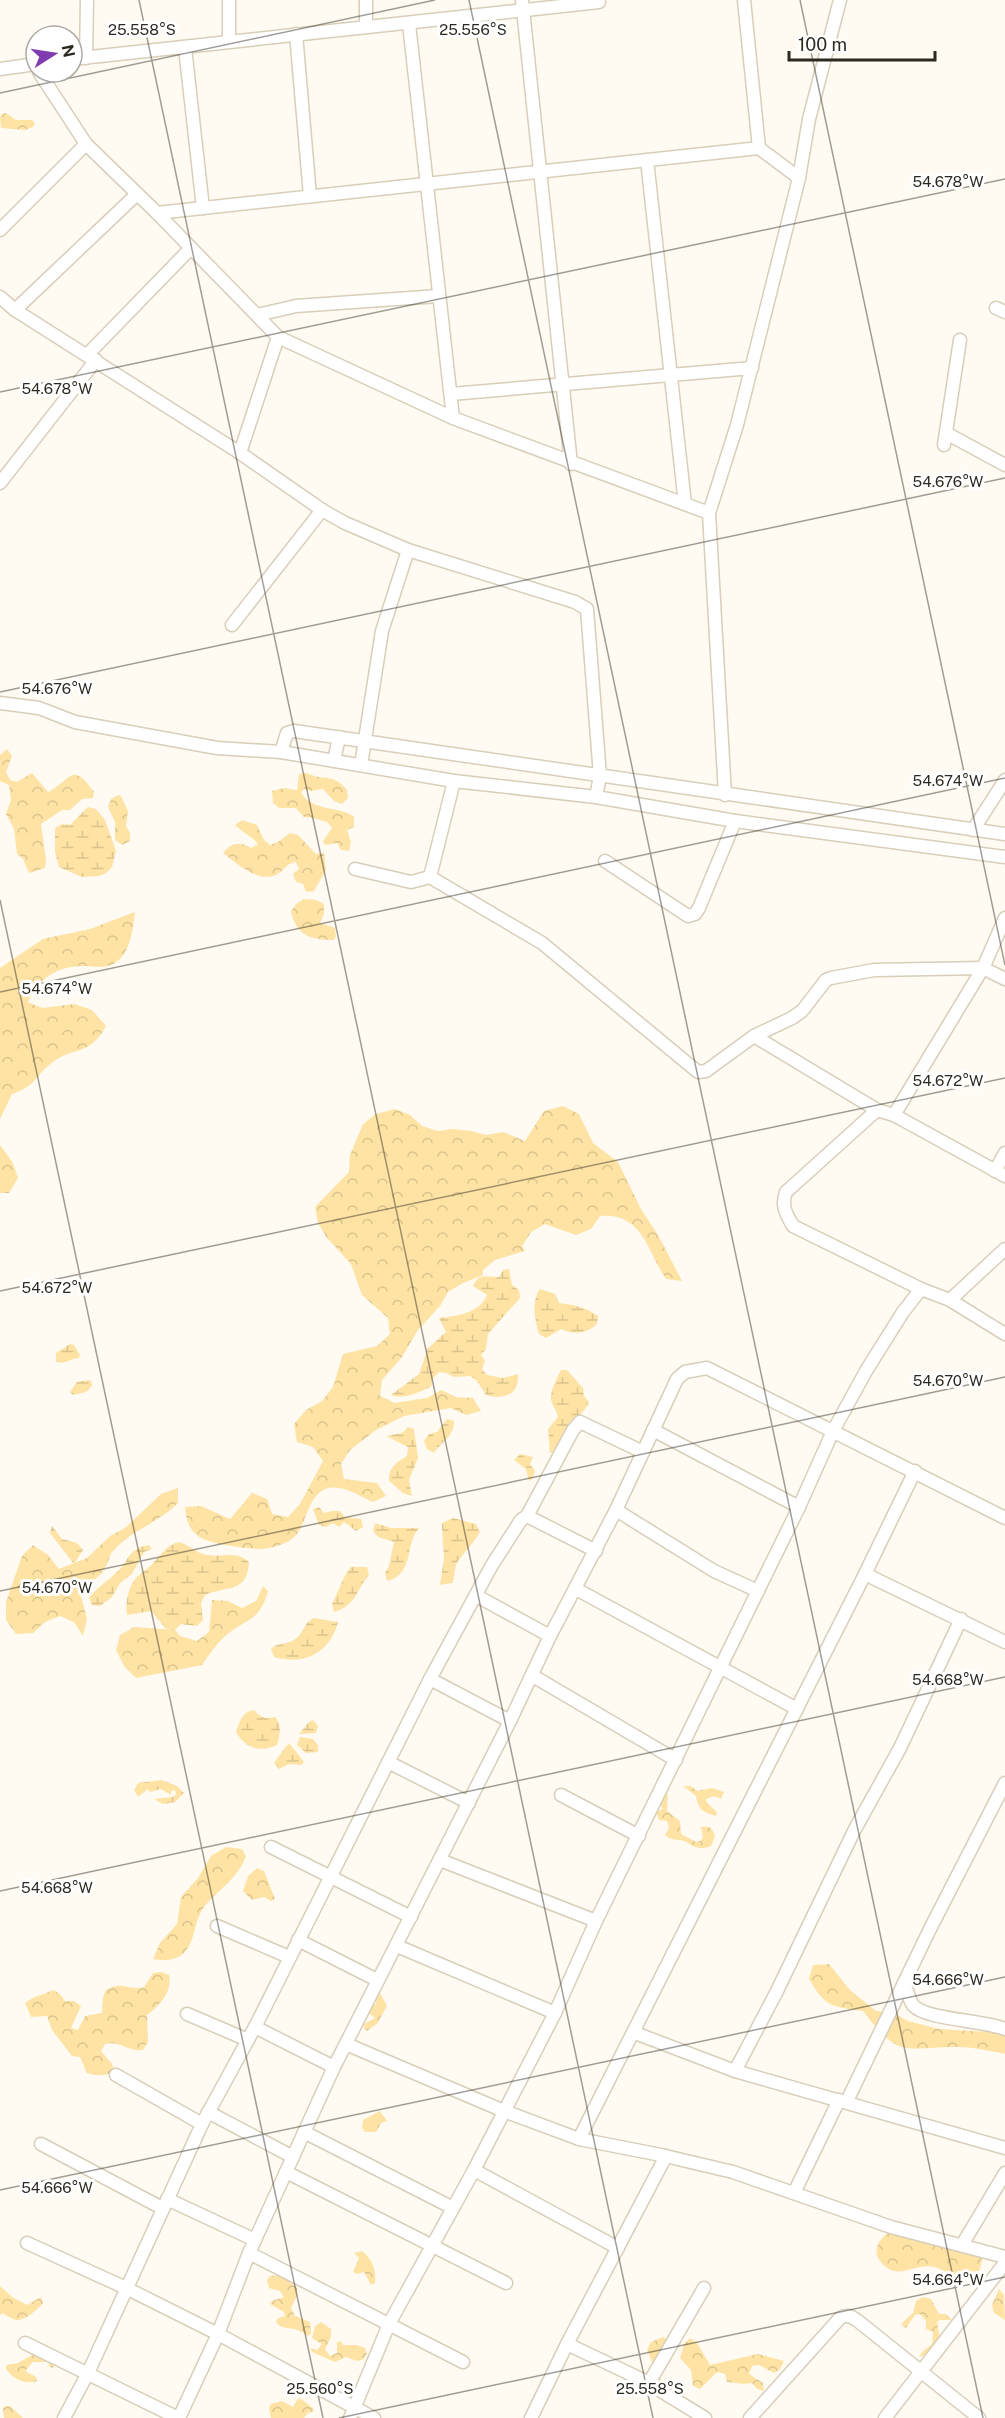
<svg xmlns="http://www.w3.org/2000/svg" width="1005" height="2418" viewBox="0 0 1005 2418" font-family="'Public Sans',sans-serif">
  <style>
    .forest { fill: url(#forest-crowns) }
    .wetland { fill: url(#wetland-marsh) }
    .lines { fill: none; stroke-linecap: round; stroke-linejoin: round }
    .street-casing { stroke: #d8ceb9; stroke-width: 15 }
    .street { stroke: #fff; stroke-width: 12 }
    .ticks { fill: none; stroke: #2c2920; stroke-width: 1.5; stroke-opacity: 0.45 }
    .ticks-label { font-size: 15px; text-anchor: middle; fill: #2c2920; stroke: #fff; stroke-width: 6; stroke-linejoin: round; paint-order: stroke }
  </style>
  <defs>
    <pattern id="forest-crowns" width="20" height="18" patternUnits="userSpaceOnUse" patternTransform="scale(1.5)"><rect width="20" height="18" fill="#fee3a4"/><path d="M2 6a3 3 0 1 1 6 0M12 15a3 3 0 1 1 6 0" fill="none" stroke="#dac38d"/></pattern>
    <pattern id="wetland-marsh" width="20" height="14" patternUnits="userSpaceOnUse" patternTransform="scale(1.5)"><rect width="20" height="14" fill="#fee3a4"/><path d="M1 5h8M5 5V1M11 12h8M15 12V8" fill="none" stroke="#dac38d"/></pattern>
  </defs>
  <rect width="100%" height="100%" fill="#fffbf2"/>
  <g class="forest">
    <path d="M6 113 16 120H32L35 123 33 127 25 130 1 128 0 117 2 114Z"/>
    <path d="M7 749 12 756 6 772 10 780 17 782 32 773 48 792C72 780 71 760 94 792L93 798 82 799 70 810H62L41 824 46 860 45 868 29 873 23 859 17 854 14 829 6 814 11 800 9 785 0 781V755Z"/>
    <path d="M307 773C324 782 332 772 347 790L348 798 342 804 334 801 323 789 310 791 304 789 301 792C311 812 341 806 354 817V827L347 830 351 842 349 851 341 850 337 843 325 845 323 841 332 828 327 822C319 820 312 817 304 817L296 808H279L273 803 272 791 284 788 297 790 299 774Z"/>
    <path d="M118 795 121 796 128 811 126 826 130 833V841L122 845 115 840V822L108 807 111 799Z"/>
    <path d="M242 820 257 825 264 840 270 845 278 842 290 833 298 835 316 854 324 853 326 870 314 891 306 892 303 884 296 882 293 874 299 869 296 862C286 863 284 871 276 875 258 883 236 863 223 853 232 843 239 841 251 848L258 844C252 836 244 834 235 825Z"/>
    <path d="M304 899 316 900 324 904V914L320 923 335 928 336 937 333 940C310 940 296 935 291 911L296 904Z"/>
    <path d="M135 912C133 928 131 953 115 963 108 968 95 967 87 966 59 965 39 977 28 1002L42 1008 74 1004 92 1010 106 1026C90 1056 75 1046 53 1062 35 1075 37 1086 12 1094L0 1119V968L43 939 90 929Z"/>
    <path d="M563 1106 579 1114 593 1143 618 1162 641 1209 658 1235 682 1281 666 1279C646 1249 643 1213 600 1216L591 1229 576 1235 545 1224 531 1232 522 1246 525 1251 495 1260 483 1270V1275L461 1284 448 1292 440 1306 418 1330 402 1357 382 1380 380 1396 395 1403 427 1398 441 1390 456 1397 473 1398 481 1411 466 1415 451 1408 404 1416 376 1430 350 1450 341 1464 344 1479 377 1483 386 1496 373 1502C359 1496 344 1485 329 1488 306 1493 308 1527 292 1539 286 1544 269 1549 261 1549 248 1549 208 1544 198 1536 188 1528 186 1519 185 1507L201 1506 230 1519 252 1493 267 1499 272 1514 288 1517 300 1504 323 1461 313 1447 297 1442 294 1424 306 1410 322 1401 333 1387 343 1354 377 1346 390 1334 388 1318 362 1295 351 1264 327 1238 318 1223 315 1207 349 1172 350 1155 363 1124 376 1114 395 1109 410 1115 422 1126 438 1131 453 1129 471 1131 486 1135 503 1132 525 1141 544 1111Z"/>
    <path d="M0 1145 13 1163 18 1178 9 1193H0Z"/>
    <path d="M178 1488V1503C160 1522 130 1531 113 1551 110 1554 109 1560 107 1564 101 1577 92 1582 79 1588L87 1619 83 1636 74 1622 60 1616 45 1622 33 1633 16 1634 6 1620V1602L22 1556 33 1545 48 1555 59 1569 87 1558 110 1536 125 1528 161 1494Z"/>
    <path d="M263 1586 268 1591C259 1624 244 1618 223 1638 215 1646 208 1656 202 1665L136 1678 124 1666 116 1650 120 1635 134 1627 175 1630 180 1636 197 1641 209 1632 212 1600 228 1601 242 1608 256 1601Z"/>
    <path d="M683 1786H691L697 1791 712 1788 724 1792 721 1799 714 1796 706 1799 707 1803 717 1812 716 1816C702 1812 698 1809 696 1796Z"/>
    <path d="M665 1792 668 1794 667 1811 680 1821 681 1834 696 1842 700 1841 703 1838 701 1827C711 1825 713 1829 715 1837L711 1846C693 1853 692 1841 679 1840 672 1839 671 1840 665 1835L669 1828 667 1821 659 1820 656 1812 663 1809 658 1802Z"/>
    <path d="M226 1847 242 1849 246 1856C237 1881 216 1890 202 1910 194 1923 195 1942 184 1953 176 1961 163 1961 153 1959L160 1943 177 1924 181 1897 198 1878 211 1856Z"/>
    <path d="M257 1868 264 1871 275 1899 271 1901 264 1897 252 1900 243 1891 248 1876Z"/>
    <path d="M829 1964 850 1990 876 2011 893 2013 908 2021 939 2029 1005 2033V2054C990 2051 974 2047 959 2047 904 2047 900 2060 863 2011 831 2006 826 2008 809 1979L813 1965Z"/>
    <path d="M161 1972 169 1975C173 1991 159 2006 147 2015L148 2042 143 2050C128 2052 120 2040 105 2044L101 2051 112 2064 115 2072C105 2075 98 2077 87 2073L80 2057 72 2056 52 2030 47 2016 31 2017 25 2003C33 1996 43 1995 53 1990L60 1994 65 2001H74L81 2006 71 2028 78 2030 85 2016 102 2013 103 1997 106 1990C122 1980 129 1991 144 1987L153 1973Z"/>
    <path d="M379 1991 387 2006 377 2024 367 2031 364 2028V2024L375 2018 369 2013 368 2009 373 2003 376 2005 377 1994Z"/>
    <path d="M380 2111 387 2121 381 2123 376 2132H365L362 2128 363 2120Z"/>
    <path d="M903 2223C925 2227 955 2251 977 2242 984 2258 984 2265 974 2279 957 2281 949 2271 934 2267 913 2262 895 2285 878 2258 876 2254 876 2249 878 2244 882 2236 894 2227 903 2223Z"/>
    <path d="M362 2251C372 2258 377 2272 375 2283L371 2285 364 2272 357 2274 353 2272 359 2258 354 2253Z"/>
    <path d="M281 2275 297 2288V2296L291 2308 295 2316 310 2322 311 2334 307 2336C293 2323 284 2333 276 2322L278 2318 285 2316 284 2312 270 2304 272 2301 284 2297 280 2291 269 2288 267 2280 270 2276Z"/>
    <path d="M0 2286 12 2297 27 2305 41 2297 43 2303C38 2309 25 2321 16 2320 12 2319 6 2315 2 2313L0 2315Z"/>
    <path d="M999 2289 1004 2295 1005 2320 994 2313 992 2305Z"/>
    <path d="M923 2297 931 2299 939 2314H946L952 2320H940L937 2322 940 2338 928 2354 919 2357 922 2352 932 2344 933 2332 926 2329V2321L920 2314 915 2315 906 2328 902 2326 903 2322 913 2313 916 2301Z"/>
    <path d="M321 2322 331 2329V2337L325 2349 330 2356 337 2353V2342L341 2341 343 2345H356L365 2348 367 2354 362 2360 357 2361 346 2357 335 2362 312 2352 310 2348 317 2350 322 2344 312 2338 315 2326Z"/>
    <path d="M663 2337 669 2342 658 2375 662 2381 656 2385 654 2367 647 2350 651 2342Z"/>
    <path d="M690 2338 697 2343 710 2365 758 2354 784 2361 780 2369 774 2373 759 2365 752 2366 749 2374 763 2383 764 2391 757 2389 752 2383 744 2384 727 2382 725 2374 717 2372 700 2389 693 2386 691 2370 680 2358 684 2344Z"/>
    <path d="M37 2352 58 2363 52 2368 49 2366V2362H33L25 2371 36 2377 37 2381C25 2385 13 2379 6 2369V2365L18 2363Z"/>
    <path d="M300 2398 314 2409 312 2412 308 2413 304 2418H271L269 2408 271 2404 282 2401 293 2407 297 2400Z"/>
    <path d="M6 2406H10L23 2418H4L3 2408Z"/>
  </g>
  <g class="wetland">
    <path d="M88 807 96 809 105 820 116 851 112 867 106 873 99 876 82 877 59 867 55 852V828L62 824 70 825Z"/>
    <path d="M509 1269 512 1285 519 1290 520 1298 488 1334 486 1349 481 1355 485 1361 482 1369 487 1375 503 1378 518 1374C520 1395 503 1400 486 1395L477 1381 470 1376 454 1377 446 1373 439 1372 433 1378 431 1387C418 1392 405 1400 391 1395L419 1374 428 1348 446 1332 439 1318C457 1316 480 1313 487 1295L473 1286C479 1272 486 1277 499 1277L503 1270Z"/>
    <path d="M540 1289 555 1294 559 1303C573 1305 586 1307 598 1316L597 1324C587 1334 573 1335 561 1329L546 1338 539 1334C535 1320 531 1301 540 1289Z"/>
    <path d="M70 1344 74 1345 80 1355 79 1358C71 1358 63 1366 56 1361V1353Z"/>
    <path d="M561 1370H567L583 1388 584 1396 589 1402C586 1411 579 1414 574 1421 566 1432 561 1445 550 1454L548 1429 558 1417C557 1411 554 1408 552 1403 548 1393 557 1379 561 1370Z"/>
    <path d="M89 1380 92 1382V1386L86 1392 73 1395 70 1392 77 1382Z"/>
    <path d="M447 1419 454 1421C454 1437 442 1441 434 1453L427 1449 424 1441 429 1434 437 1432Z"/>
    <path d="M408 1427 414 1429 418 1458 409 1480 412 1496 403 1493 389 1481C388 1468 397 1462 407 1456L408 1447 386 1436 402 1433Z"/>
    <path d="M520 1454 533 1457 530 1464 535 1471 532 1479 529 1481 526 1469 514 1460Z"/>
    <path d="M319 1507 324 1513 332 1511H340L345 1517 361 1519 363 1527 356 1531 344 1522 339 1527 333 1523 326 1527 319 1525 313 1509Z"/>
    <path d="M453 1518 476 1524 480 1532C473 1544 464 1552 457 1563 454 1569 455 1577 452 1583L440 1585 444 1559 442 1527V1523Z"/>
    <path d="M375 1523 391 1528H419C404 1545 415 1574 387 1581L385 1573 389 1566 394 1542 378 1537 373 1531Z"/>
    <path d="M52 1526 62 1539 77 1543 83 1550 74 1564 50 1533Z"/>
    <path d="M180 1542C190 1546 196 1553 207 1555 223 1558 235 1550 249 1562 247 1594 228 1585 205 1595L201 1603 203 1620 197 1626 181 1624 175 1630 166 1629 151 1611 127 1615C125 1604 128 1587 136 1578 141 1572 149 1569 154 1562 163 1553 167 1544 180 1542Z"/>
    <path d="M149 1545 152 1549 144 1552 132 1574 120 1583 112 1597 100 1606 92 1605 89 1597C98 1587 108 1581 118 1571 131 1559 127 1549 149 1545Z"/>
    <path d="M351 1567H367L369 1575C356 1590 356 1606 334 1612L332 1604C339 1591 342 1578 351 1567Z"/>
    <path d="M314 1618 338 1622C330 1653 304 1666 274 1657L271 1649C278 1642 286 1645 294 1640 304 1634 303 1623 314 1618Z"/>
    <path d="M254 1710C261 1718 265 1719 275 1717 282 1724 280 1736 277 1745 260 1753 245 1748 236 1732 240 1721 242 1712 254 1710Z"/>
    <path d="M313 1720 318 1726 316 1733 299 1734 309 1722Z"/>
    <path d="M300 1737 313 1739 318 1745V1752L306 1753 297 1745Z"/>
    <path d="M290 1744 304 1762 301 1765 289 1764 279 1769 274 1763 287 1745Z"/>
    <path d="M162 1780 177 1786 184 1793 175 1802 163 1804 154 1799 173 1797 176 1794 175 1790 171 1791V1795L161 1789 150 1792 148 1789 138 1797 134 1790 138 1783Z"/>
  </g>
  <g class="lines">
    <g class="street-casing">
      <g id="street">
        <path d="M522 0 571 464"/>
        <path d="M744 0 759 148"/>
        <path d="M409 24 453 418"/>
        <path d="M366 27V0"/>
        <path d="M296 34 310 196"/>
        <path d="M229 41V0"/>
        <path d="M185 48 203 208"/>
        <path d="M86 58 87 0"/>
        <path d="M72 59 599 2"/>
        <path d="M0 69 36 64"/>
        <path d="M39 72 86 144 157 213 278 337 453 418 709 513"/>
        <path d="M647 160 685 504"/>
        <path d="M157 213 759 148 799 178"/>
        <path d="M0 230 86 144"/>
        <path d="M0 297 15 310 240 453 322 510 345 523 408 550 575 602 587 609 600 776 596 797"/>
        <path d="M996 308 1005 312"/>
        <path d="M15 310 137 194"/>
        <path d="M257 315 296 306 439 296"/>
        <path d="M87 355 191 248"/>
        <path d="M451 394 752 368"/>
        <path d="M946 433 1005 465"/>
        <path d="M944 445 960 340"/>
        <path d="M240 453 278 337"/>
        <path d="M0 483 96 360"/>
        <path d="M232 625 322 510"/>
        <path d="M0 703 39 708 75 722 217 748 281 752 454 781 596 797 735 821 1005 857"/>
        <path d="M281 752 287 733 294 731 1005 834"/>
        <path d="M334 761 339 737"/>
        <path d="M361 765 382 631 408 550"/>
        <path d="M454 781 430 877 542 943 698 1072 706 1071 754 1036 792 1018 802 1011 826 980 831 978 874 970 983 968 1005 979"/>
        <path d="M725 795 709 513 737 425 799 178 809 119 840 0"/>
        <path d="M973 830 1005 780"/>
        <path d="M605 861 688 916 695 914 699 908 735 821"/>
        <path d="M355 869 411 882 430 877"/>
        <path d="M754 1036 877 1110 894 1115 1005 1176"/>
        <path d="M877 1110 786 1192C781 1206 786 1214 793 1226L921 1289 950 1300 1005 1334"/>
        <path d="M894 1115 983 968 1005 918"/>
        <path d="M995 1171 1005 1153"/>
        <path d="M950 1300 1005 1249"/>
        <path d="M653 1430 799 1507"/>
        <path d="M616 1510 714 1571 758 1591"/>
        <path d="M527 1516 596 1551"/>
        <path d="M865 1574 1005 1642"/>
        <path d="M576 1589 797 1709"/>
        <path d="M477 1596 550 1636"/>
        <path d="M533 1676 676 1760"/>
        <path d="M430 1679 510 1721"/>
        <path d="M388 1762 469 1803"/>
        <path d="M561 1795 639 1836"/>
        <path d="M271 1847 411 1917"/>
        <path d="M440 1860 596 1921"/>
        <path d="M217 1926 289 1957"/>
        <path d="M298 1940 377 1980"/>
        <path d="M397 1946 555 2013"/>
        <path d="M904 1983C907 1989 909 2000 913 2005 925 2020 984 2020 1005 2029"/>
        <path d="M187 2014 248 2040"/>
        <path d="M255 2027 334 2067"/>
        <path d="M635 2033 735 2071 1005 2148"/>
        <path d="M346 2044 504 2111 579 2139 661 2155 733 2172 891 2227 1005 2257"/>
        <path d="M735 2071 777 1991 855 1829 900 1748 961 1619"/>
        <path d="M116 2075 202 2124"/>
        <path d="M847 2101 930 1929 1005 1783"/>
        <path d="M208 2112 293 2157"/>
        <path d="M304 2132 453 2208"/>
        <path d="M579 2139 865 1574 915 1471"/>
        <path d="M41 2144 162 2208"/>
        <path d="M474 2170 618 2248"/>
        <path d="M286 2172 506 2283"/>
        <path d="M794 2193 839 2100"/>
        <path d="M167 2199 255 2240"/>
        <path d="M27 2243 126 2288 218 2334 374 2418"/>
        <path d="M962 2245 1005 2173"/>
        <path d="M249 2253 463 2362"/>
        <path d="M25 2343 178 2418"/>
        <path d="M567 2344 643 2380 705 2418"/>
        <path d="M649 2383 704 2288"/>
        <path d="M64 2418 88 2373 202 2124 255 2027 430 1679 492 1565 521 1520 527 1516 573 1430 580 1422 643 1452"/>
        <path d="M179 2418 218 2334 249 2253 334 2067 510 1721 550 1636 616 1510 677 1379 685 1372 707 1368 1005 1518"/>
        <path d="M350 2418 389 2324 474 2170 555 2013 596 1921 799 1507 833 1431 866 1371 903 1312 921 1289"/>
        <path d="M531 2418 567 2344 666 2156"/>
        <path d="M750 2418 840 2318C847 2314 851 2316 858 2321L979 2418"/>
        <path d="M885 2418 1005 2263"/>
      </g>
    </g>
    <use href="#street" class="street"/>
  </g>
  <path class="ticks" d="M139 0 653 2418M469 0 983 2418M800 0 1005 965M0 93 435 0M0 392 1005 179M0 692 1005 478M0 900 323 2418M0 992 1005 778M0 1291 1005 1078M0 1591 1005 1377M0 1891 1005 1677M0 2190 1005 1977M339 2418 1005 2277"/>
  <g class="ticks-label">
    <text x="142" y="35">25.558°S</text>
    <text x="473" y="35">25.556°S</text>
    <text x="948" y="187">54.678°W</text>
    <text x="57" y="394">54.678°W</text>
    <text x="948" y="487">54.676°W</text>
    <text x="57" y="694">54.676°W</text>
    <text x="948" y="786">54.674°W</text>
    <text x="57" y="994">54.674°W</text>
    <text x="948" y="1086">54.672°W</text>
    <text x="57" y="1293">54.672°W</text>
    <text x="948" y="1386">54.670°W</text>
    <text x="57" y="1593">54.670°W</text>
    <text x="948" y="1685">54.668°W</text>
    <text x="57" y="1893">54.668°W</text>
    <text x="948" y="1985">54.666°W</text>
    <text x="57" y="2193">54.666°W</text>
    <text x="948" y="2285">54.664°W</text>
    <text x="320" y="2394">25.560°S</text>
    <text x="650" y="2394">25.558°S</text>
  </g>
  <g transform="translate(54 54) rotate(78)"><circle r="28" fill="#ffffff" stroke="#aba9a6" stroke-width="1.5"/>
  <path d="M0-4.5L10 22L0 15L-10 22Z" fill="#803cb0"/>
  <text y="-9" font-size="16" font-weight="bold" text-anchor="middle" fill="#2c2920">N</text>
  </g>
  <path d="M789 51v9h146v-9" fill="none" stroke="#2c2920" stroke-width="3"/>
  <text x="798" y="51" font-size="18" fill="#2c2920" stroke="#ffffff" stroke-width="4.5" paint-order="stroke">100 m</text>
</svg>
